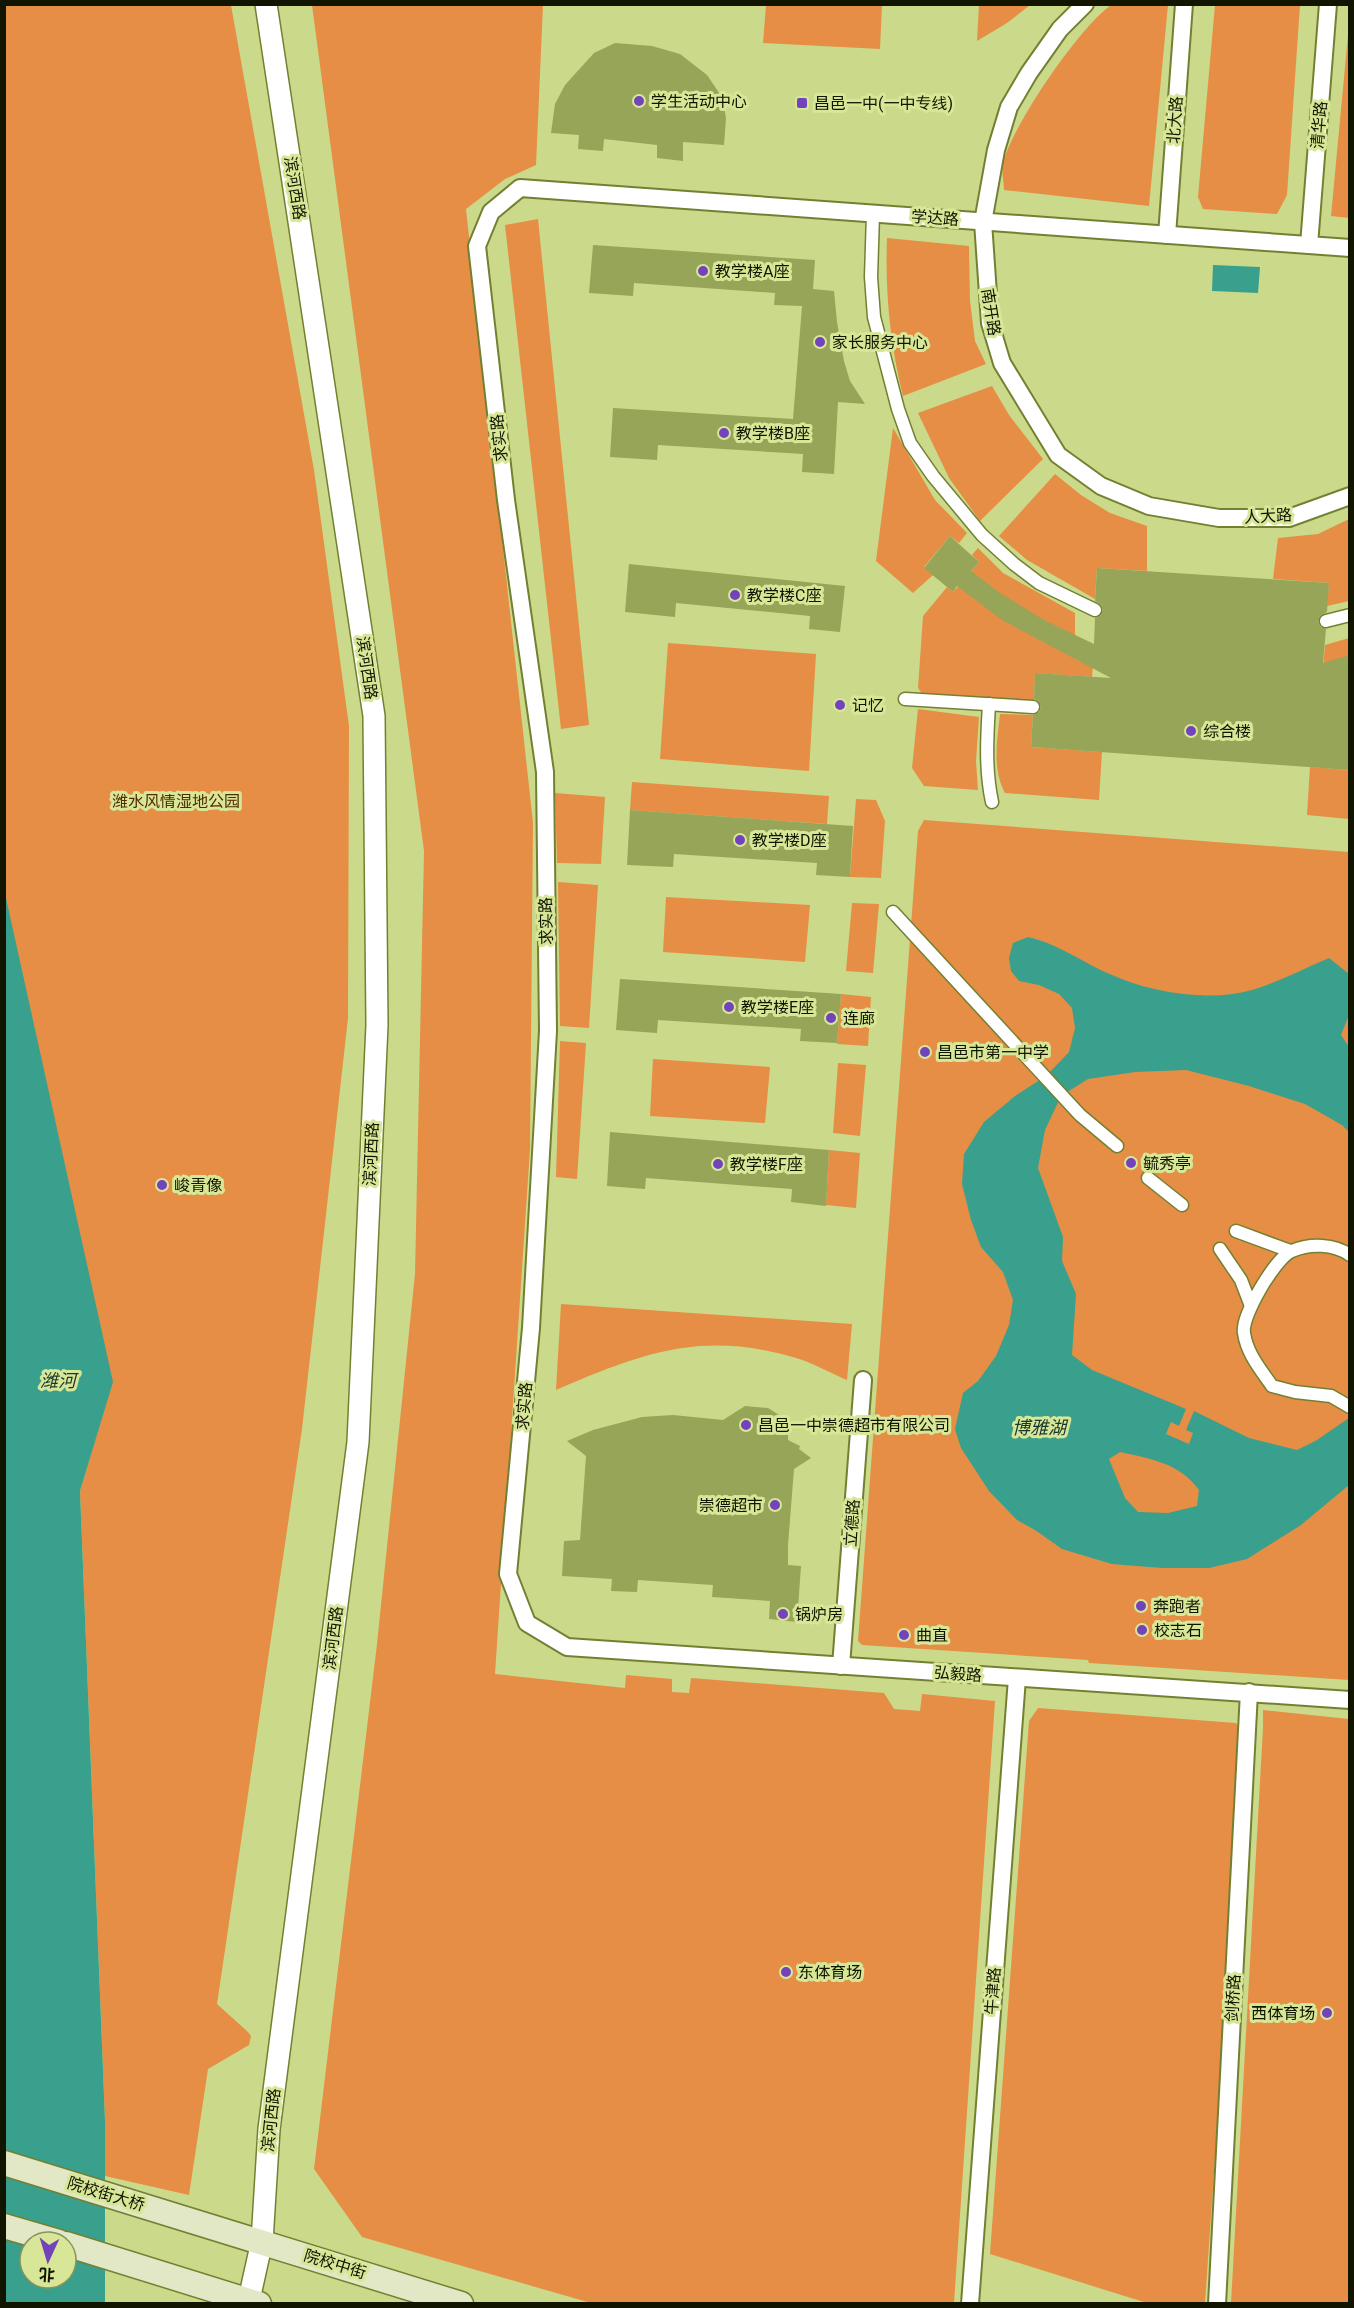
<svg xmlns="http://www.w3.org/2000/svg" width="1354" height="2308" viewBox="0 0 1354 2308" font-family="Roboto,'Noto Sans SC',sans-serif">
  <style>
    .green { fill: #e68e45 }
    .water { fill: #38a08c; fill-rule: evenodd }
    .building { fill: #96a557 }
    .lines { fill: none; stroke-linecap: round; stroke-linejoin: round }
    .pedestrian-casing { stroke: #738031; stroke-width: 15 }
    .minor-casing { stroke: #738031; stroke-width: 20 }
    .tertiary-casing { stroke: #738031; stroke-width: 24 }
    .secondary-casing { stroke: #738031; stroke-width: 27 }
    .pedestrian { stroke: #fff; stroke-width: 12 }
    .minor { stroke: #fff; stroke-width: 16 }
    .tertiary { stroke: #fff; stroke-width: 21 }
    .secondary { stroke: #e2e7c6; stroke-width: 24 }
    .poi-dot { fill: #7343bb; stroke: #d7e797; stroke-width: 2 }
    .labels { text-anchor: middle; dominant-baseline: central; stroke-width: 6; stroke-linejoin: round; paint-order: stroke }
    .poi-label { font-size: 16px; fill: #111500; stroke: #d7e797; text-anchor: start }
    .street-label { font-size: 16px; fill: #111500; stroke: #d7e797 }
    .park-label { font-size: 16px; fill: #532a01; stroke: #d7e797 }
    .water-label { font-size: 18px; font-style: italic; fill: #173730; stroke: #d7e797 }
  </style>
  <rect width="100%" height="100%" fill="#cada8a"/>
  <g class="green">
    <path d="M4 5H231L314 470 349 726 348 1018 302 1429 217 2004 248 2032 251 2036 249 2045 208 2069 189 2195 105 2176V2121L80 1491 112 1382 5 897Z"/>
    <path d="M312 5H543L536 165 505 179 466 209 533 823 530 1149 495 1674 625 1688 626 1675 672 1679V1692L689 1693 691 1678 884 1693 894 1709 920 1711 922 1694 995 1701 954 2303H591L362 2237 314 2169 377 1644 415 1274 424 851Z"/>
    <path d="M766 5H882L880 49 763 43Z"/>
    <path d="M979 5V4L1030 5 1007 23 977 41Z"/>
    <path d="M1111 5H1168L1149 206 1004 190C1004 182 1001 171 1003 163 1013 124 1079 28 1111 5Z"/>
    <path d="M1215 5H1300L1287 195 1277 214 1203 209 1198 197Z"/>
    <path d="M1349 24V218L1331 216Z"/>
    <path d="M538 219 589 725 561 729 505 225Z"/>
    <path d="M887 238 969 246 970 301 975 341 986 364 903 396C890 343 885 293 887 238Z"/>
    <path d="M992 386 1009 415 1043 459 980 521 949 478 918 413Z"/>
    <path d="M893 428 935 500 967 533 959 543 950 536 924 567 933 575 913 593 876 561Z"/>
    <path d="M1055 474 1081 495 1110 513 1147 526V571L1097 568 1095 599 1027 560 999 536Z"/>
    <path d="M1349 519V601L1327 606 1329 583 1273 579 1278 538 1318 534Z"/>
    <path d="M978 548 1003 573 1075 613V659L1093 666 1092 677 1035 673 1034 701 923 695 918 688 923 616 947 587 953 592 979 562 972 555Z"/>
    <path d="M1349 638V695L1321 693 1325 645Z"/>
    <path d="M668 643 816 654 809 771 660 759Z"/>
    <path d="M918 709 979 717 976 761 978 790 924 786 912 768Z"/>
    <path d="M1000 714 1033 715 1031 747 1102 752 1099 800 1005 793C992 769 997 741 1000 714Z"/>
    <path d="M1310 767 1349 770V819L1307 815Z"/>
    <path d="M632 782 829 796 827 824 630 810Z"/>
    <path d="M555 793 605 797 601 864 557 863Z"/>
    <path d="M856 799 876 800 885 821 881 878 850 877Z"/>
    <path d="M924 820 1349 852V1680L1089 1663 1088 1660 862 1645 858 1641 918 831Z"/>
    <path d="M558 882 598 885 589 1028 560 1026Z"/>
    <path d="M666 897 810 905 805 962 663 952Z"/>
    <path d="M852 903 879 904 873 973 846 971Z"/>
    <path d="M841 994 871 997 868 1046 837 1044Z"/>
    <path d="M560 1041 586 1043 577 1179 556 1177Z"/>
    <path d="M653 1059 770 1067 765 1123 650 1116Z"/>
    <path d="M838 1063 866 1065 860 1136 833 1133Z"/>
    <path d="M829 1150 860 1153 856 1208 826 1205Z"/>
    <path d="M561 1304 852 1324 847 1380C830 1373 813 1363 796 1358 702 1330 642 1353 556 1390Z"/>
    <path d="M1038 1708 1236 1723 1244 1735 1205 2303H1147L990 2254 1029 1721Z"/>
    <path d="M1263 1710 1349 1719V2303H1231L1263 1728Z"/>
  </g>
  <g class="water">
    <path d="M1213 265 1260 267 1258 293 1212 291Z"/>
    <path d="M4 889 113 1382 80 1491 105 2121V2303H5ZM30 2242H66V2278H30Z"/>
    <path d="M1028 937C1059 944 1083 963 1112 975 1153 993 1208 1002 1252 990 1279 982 1303 969 1329 958L1349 974V1015L1341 1035 1349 1047V1132L1342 1125 1305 1104 1249 1086 1186 1070 1135 1072 1088 1079 1061 1096 1045 1130 1038 1168 1063 1237 1062 1261 1076 1294 1072 1355 1092 1370 1186 1409 1179 1426 1171 1422 1166 1434 1189 1444 1193 1433 1186 1430 1194 1411 1249 1438 1297 1450 1317 1440 1349 1418V1485L1301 1525 1247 1559 1209 1568H1162L1112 1564 1062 1549 1035 1530 1017 1520 989 1491 961 1448 955 1429 963 1393 978 1381 996 1356 1009 1325 1013 1300 1003 1272 981 1247 971 1220 962 1184 964 1154 984 1122 1015 1096 1046 1076 1069 1052 1075 1028 1072 1008 1059 994 1039 985 1019 981 1011 971 1009 958 1013 943ZM1120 1452C1151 1459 1180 1463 1199 1490L1197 1506 1168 1513 1138 1512 1125 1498 1109 1459Z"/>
  </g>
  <g class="building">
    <path d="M615 43 652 46 680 54 707 75 722 97 726 118 724 145 683 142V161L657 158V145L604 139 603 151 578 149 579 135 551 133 555 104 565 85 594 53Z"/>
    <path d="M593 245 815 260 813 289 834 291 837 322 844 361 850 381 865 404 838 402 834 474 802 472 803 454 658 445 657 460 610 457 613 408 793 419 802 306 774 305 775 293 634 283 633 296 589 293Z"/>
    <path d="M950 536 979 562 971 571 1000 593 1044 620 1094 644 1095 618 1100 616 1103 610 1101 605 1095 601 1097 568 1329 583 1327 612 1320 616 1318 622 1321 627 1326 629 1323 663 1350 655V770L1031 747 1033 715 1039 712 1041 707 1038 701 1034 699 1035 673 1111 678 1002 620 957 586 953 592 924 568Z"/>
    <path d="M629 564 845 586 840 632 809 629 810 616 676 603 675 617 625 612Z"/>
    <path d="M630 810 853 826 850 877 816 875 817 863 674 854 673 867 627 865Z"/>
    <path d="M620 979 841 994 837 1043 800 1041 801 1029 658 1020 657 1033 616 1030Z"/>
    <path d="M610 1132 829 1150 826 1206 791 1202 792 1189 646 1178 645 1189 607 1186Z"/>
    <path d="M745 1406 768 1408 779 1415 788 1426V1440L800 1446 799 1449 811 1458 794 1469 788 1545V1565L801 1566 797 1622 769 1619 770 1601 712 1597 713 1585 638 1580 637 1592 611 1591 612 1579 562 1576 564 1541 580 1540 586 1456 567 1441 593 1430 642 1417 673 1415 723 1420Z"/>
  </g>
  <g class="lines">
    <g class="pedestrian-casing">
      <g id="pedestrian">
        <path d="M873 214 871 277 874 317 898 409 910 443 933 476 982 535 1014 564 1039 583 1095 610"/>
        <path d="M1326 621 1350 615"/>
        <path d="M905 699 1033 707"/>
        <path d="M989 704C987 738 985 769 992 802"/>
        <path d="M893 912 1080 1115 1117 1146"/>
        <path d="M1148 1178 1182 1205"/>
        <path d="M1236 1231 1290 1251"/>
        <path d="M1220 1249 1241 1280 1251 1306"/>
        <path d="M1350 1255C1334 1244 1310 1243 1292 1251 1276 1257 1241 1316 1244 1333 1247 1354 1261 1370 1272 1386L1295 1392 1331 1396 1350 1407"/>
      </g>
    </g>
    <g class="minor-casing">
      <g id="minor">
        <path d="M1085 4 1060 29 1029 73 1009 107 996 150 983 222 990 323 1002 363 1058 455 1101 486 1149 506 1219 518H1289L1350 496"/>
        <path d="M1167 235 1184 4"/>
        <path d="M1309 245 1328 4"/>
        <path d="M1350 248 520 188 491 212 477 246 506 500 545 772 548 1031 531 1328 508 1574 527 1623 567 1647 1350 1700"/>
        <path d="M841 1666 863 1380"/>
        <path d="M970 2304 1017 1678"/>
        <path d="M1217 2304 1249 1692"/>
      </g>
    </g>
    <g class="tertiary-casing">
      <path id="tertiary" d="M248 2304 262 2241 269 2129 358 1442 377 1025 374 716 266 4"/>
    </g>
    <g class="secondary-casing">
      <g id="secondary">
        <path d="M4 2163 461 2304"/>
        <path d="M4 2226 59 2242"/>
        <path d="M66 2244 259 2304"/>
      </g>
    </g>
    <use href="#pedestrian" class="pedestrian"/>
    <use href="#minor" class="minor"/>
    <use href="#tertiary" class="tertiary"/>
    <use href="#secondary" class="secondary"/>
  </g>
  <g class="poi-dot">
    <circle cx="639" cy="101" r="6"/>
    <rect x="796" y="97" width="12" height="12" rx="3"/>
    <circle cx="703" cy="271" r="6"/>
    <circle cx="820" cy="342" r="6"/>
    <circle cx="724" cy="433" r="6"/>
    <circle cx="735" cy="595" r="6"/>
    <circle cx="840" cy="705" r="6"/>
    <circle cx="1191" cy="731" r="6"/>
    <circle cx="740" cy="840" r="6"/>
    <circle cx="729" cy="1007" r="6"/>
    <circle cx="831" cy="1018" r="6"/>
    <circle cx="925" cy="1052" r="6"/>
    <circle cx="1131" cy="1163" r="6"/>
    <circle cx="718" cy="1164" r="6"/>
    <circle cx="162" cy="1185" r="6"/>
    <circle cx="746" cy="1425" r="6"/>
    <circle cx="775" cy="1505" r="6"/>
    <circle cx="1141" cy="1606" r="6"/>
    <circle cx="783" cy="1614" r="6"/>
    <circle cx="1142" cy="1630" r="6"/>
    <circle cx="904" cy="1635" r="6"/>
    <circle cx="786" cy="1972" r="6"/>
    <circle cx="1327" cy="2013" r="6"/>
  </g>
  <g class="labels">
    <g class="poi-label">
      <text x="651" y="101">学生活动中心</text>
      <text x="814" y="103">昌邑一中(一中专线)</text>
      <text x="715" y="271">教学楼A座</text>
      <text x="832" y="342">家长服务中心</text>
      <text x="736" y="433">教学楼B座</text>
      <text x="747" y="595">教学楼C座</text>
      <text x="852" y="705">记忆</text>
      <text x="1203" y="731">综合楼</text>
      <text x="752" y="840">教学楼D座</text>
      <text x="741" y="1007">教学楼E座</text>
      <text x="843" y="1018">连廊</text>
      <text x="937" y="1052">昌邑市第一中学</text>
      <text x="1143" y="1163">毓秀亭</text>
      <text x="730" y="1164">教学楼F座</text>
      <text x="174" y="1185">峻青像</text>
      <text x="758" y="1425">昌邑一中崇德超市有限公司</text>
      <text x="763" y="1505" text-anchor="end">崇德超市</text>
      <text x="1153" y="1606">奔跑者</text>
      <text x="795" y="1614">锅炉房</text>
      <text x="1154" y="1630">校志石</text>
      <text x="916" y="1635">曲直</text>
      <text x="798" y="1972">东体育场</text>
      <text x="1315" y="2013" text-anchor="end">西体育场</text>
    </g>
    <g class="street-label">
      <text transform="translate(1175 120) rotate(-86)">北大路</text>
      <text transform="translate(1319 125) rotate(-85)">清华路</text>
      <text transform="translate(295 188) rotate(81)">滨河西路</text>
      <text transform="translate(935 218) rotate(4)">学达路</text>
      <text transform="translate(991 312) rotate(81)">南开路</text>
      <text transform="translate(499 438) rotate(-96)">求实路</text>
      <text transform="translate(1268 516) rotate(-3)">人大路</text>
      <text transform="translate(367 668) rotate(82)">滨河西路</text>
      <text transform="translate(546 921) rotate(-91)">求实路</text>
      <text transform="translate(371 1154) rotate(-87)">滨河西路</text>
      <text transform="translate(524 1406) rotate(-85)">求实路</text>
      <text transform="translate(852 1523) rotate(-86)">立德路</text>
      <text transform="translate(333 1638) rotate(-83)">滨河西路</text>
      <text transform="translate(958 1674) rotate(4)">弘毅路</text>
      <text transform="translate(993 1991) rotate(-86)">牛津路</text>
      <text transform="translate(1233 1998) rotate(-87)">剑桥路</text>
      <text transform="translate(271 2120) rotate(-84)">滨河西路</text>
      <text transform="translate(106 2194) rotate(17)">院校街大桥</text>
      <text transform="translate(335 2264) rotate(17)">院校中街</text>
    </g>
    <g class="park-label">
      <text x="176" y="801">潍水风情湿地公园</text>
    </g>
    <g class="water-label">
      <text x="58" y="1380">潍河</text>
      <text x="1039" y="1427">博雅湖</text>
    </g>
  </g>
  <rect width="1354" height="2308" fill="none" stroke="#111500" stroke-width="12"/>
  <g transform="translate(48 2260) rotate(184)"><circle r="28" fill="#d7e797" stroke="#88935b" stroke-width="1.5"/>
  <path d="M0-4.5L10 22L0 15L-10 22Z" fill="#7343bb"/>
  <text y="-9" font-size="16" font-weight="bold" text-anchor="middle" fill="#111500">北</text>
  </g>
</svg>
